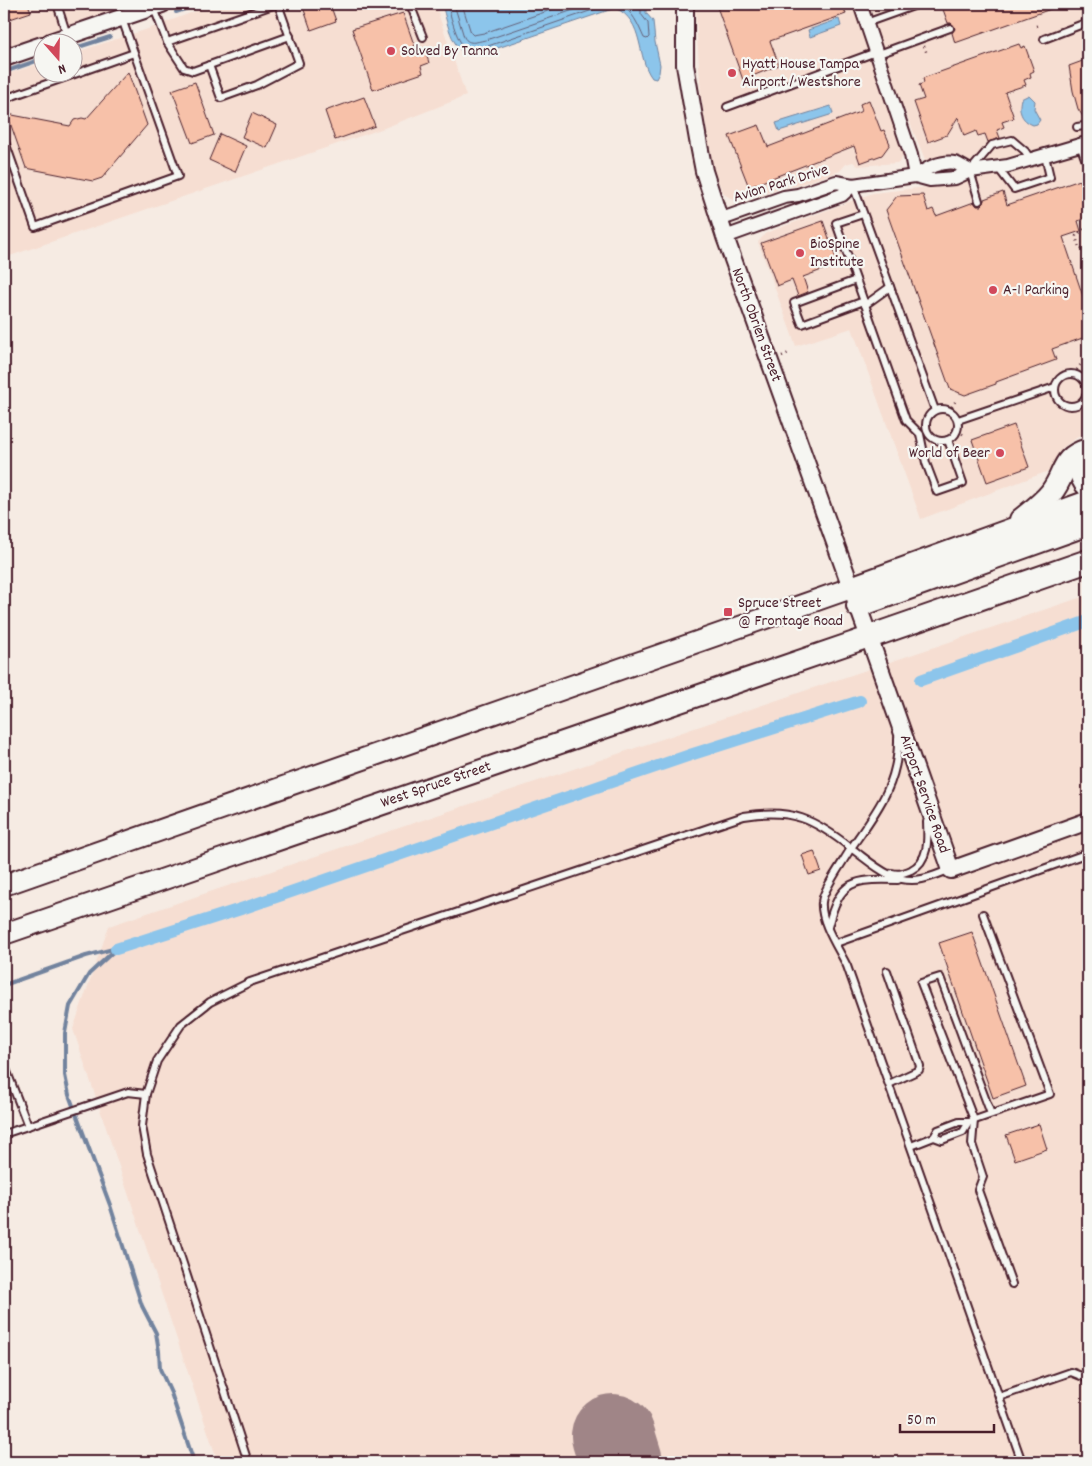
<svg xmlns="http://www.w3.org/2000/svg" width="1092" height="1466" viewBox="0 0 1092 1466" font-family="Dekko,sans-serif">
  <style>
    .built { fill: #f6ded2 }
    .water { fill: #8cc5eb; stroke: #72839e }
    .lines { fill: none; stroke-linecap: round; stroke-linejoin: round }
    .shore { stroke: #646178; stroke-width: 1 }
    .stream { stroke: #72839e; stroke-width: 4 }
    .canal { stroke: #8cc5eb; stroke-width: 12 }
    .runway { stroke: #a08587; stroke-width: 84 }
    .building { fill: #f7c1a9; stroke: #4a1f2b }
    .service-casing { stroke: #4a1f2b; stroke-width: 10 }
    .minor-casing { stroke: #4a1f2b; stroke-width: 16 }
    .tertiary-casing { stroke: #4a1f2b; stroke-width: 20 }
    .primary-casing { stroke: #4a1f2b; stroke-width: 24 }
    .motorway-casing { stroke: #4a1f2b; stroke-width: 26 }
    .path { stroke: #4a1f2b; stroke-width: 2.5; stroke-dasharray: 1 4; stroke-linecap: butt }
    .service { stroke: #f6f6f2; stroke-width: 6 }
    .minor { stroke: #f6f6f2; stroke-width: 12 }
    .tertiary { stroke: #f6f6f2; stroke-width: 16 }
    .primary { stroke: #f6f6f2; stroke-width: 20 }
    .motorway { stroke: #f6f6f2; stroke-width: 22 }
    .poi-dot { fill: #d1495b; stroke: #f6f6f2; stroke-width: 2 }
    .labels { text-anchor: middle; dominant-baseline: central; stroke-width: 4.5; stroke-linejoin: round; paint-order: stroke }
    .poi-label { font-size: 16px; fill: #4a1f2b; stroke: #f6f6f2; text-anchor: start }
    .street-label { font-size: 16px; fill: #4a1f2b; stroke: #f6f6f2 }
  </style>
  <rect width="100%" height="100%" fill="#f6ebe3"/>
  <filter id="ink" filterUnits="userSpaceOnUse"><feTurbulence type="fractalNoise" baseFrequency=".02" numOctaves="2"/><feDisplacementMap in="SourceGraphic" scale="10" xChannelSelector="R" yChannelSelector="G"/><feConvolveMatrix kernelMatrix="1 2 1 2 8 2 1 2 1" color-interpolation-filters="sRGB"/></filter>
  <g filter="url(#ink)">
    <g class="built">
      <path d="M4 4H139L4 51Z"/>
      <path d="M215 4H435L466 96 384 128 4 258V75L42 63V72H72L73 53 148 29Z"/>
      <path d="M695 4H853L880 87 904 154 900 161 897 163 858 166 853 162 846 164 840 171 796 186 786 185 759 196 739 197 737 202 724 194 714 173 701 96Z"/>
      <path d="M869 4H1088V430L1062 448 1054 469 921 519 852 328 796 346 758 242 766 233 873 193 936 186 889 72Z"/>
      <path d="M1088 595V1462H218L73 1029 109 926Z"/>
    </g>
    <g class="water">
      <path d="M442 4H646V13L653 21 655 42 660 65 659 73 656 79 652 78C636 57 645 21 615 8L489 51C483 52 475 55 469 54 452 52 446 18 442 4Z"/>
      <path d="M839 19 841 26 810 37 808 30Z"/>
      <path d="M1029 95 1035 101 1034 109 1040 120 1037 124 1033 125C1021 120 1018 111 1021 99Z"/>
      <path d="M831 106 833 114 779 131 776 123Z"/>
    </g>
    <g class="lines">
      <g class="shore">
        <path d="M447 4C451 15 457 46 468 49 474 50 482 47 488 46L610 4"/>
        <path d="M454 4 464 37C469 46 478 41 486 40L591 4"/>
        <path d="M462 4 471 33 473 35 484 33 568 4"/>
        <path d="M618 4C633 10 638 25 644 38L647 39 649 37 648 23 641 14V4"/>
      </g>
      <g class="stream">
        <path d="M176 12 199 4"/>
        <path d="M72 49 110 37"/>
        <path d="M4 72 42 59"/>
        <path d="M116 949 89 974 70 1006 65 1033V1075L69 1095 110 1205 142 1306 156 1333 159 1351 160 1369 171 1393 194 1462"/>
        <path d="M4 985 86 956 113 949"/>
      </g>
      <g class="canal">
        <path d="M921 680 1088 621"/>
        <path d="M116 949 244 908 693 754 860 701"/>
      </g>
      <path class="runway" d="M613 1436 621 1462"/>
    </g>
    <g class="building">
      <path d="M4 4H28L31 12 4 21Z"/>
      <path d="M302 4H330L336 21 311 30Z"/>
      <path d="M716 4H842L846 14 770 41 779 65 743 80Z"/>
      <path d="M941 4H1062V5L955 43 952 33 955 29 954 26 951 23H948Z"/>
      <path d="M403 13 418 56 426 53 429 63 421 66 423 73 373 90 352 29Z"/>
      <path d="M1019 44 1021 48 1025 46 1034 71 1030 73 1031 77 1024 80 1026 85 1005 92 1014 118 1002 122 1004 127 997 130 1000 138 988 142 985 134 978 136 976 131 964 136 958 117 947 135 928 142 914 102 924 99 919 85 924 83 923 78Z"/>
      <path d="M1088 59V123L1086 121 1078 109 1073 91 1069 66Z"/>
      <path d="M128 72 147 125 102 178 93 181 26 168 7 114 70 126 74 120 82 118 86 119Z"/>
      <path d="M195 82 214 135 192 143 172 90Z"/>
      <path d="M364 97 375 126 335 140 325 111Z"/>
      <path d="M869 100 881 131 884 130 890 144 882 155 860 163 854 146 749 187 729 136 759 125 768 147 862 111 860 104Z"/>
      <path d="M252 113 277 125 267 148 242 137Z"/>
      <path d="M220 134 246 146 235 172 209 160Z"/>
      <path d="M1080 180 1088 204V217L1078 221 1081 231 1063 237 1088 311V336L1052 349 1056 360 996 382V384L965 395 950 389 886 210 897 196 923 195 928 211 933 209 936 216 974 202 977 206H981L984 203V199L1003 192 1007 205Z"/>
      <path d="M823 221 838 264 803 277 808 292 798 296 792 280 777 286 761 243Z"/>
      <path d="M1014 425 1029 467 987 482 972 440Z"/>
      <path d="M814 851 821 871 809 875 802 855Z"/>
      <path d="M972 932 1026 1086 993 1098 939 943Z"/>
      <path d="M1039 1124 1047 1149 1015 1160 1006 1135Z"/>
    </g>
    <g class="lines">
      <g class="service-casing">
        <g id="service">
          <path d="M57 4 67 35"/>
          <path d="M410 4 423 37"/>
          <path d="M154 8 167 42 184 68 193 71 290 36"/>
          <path d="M866 23 919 4"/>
          <path d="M1044 39 1088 22"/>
          <path d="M167 42 276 4"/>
          <path d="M876 55 950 28"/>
          <path d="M209 65 221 98 257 85 299 63 278 4"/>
          <path d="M4 99 134 53"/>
          <path d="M727 107 876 52"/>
          <path d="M1077 127 1084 126 1088 128"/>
          <path d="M4 139 35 227 178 176 122 19"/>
          <path d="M998 168 1014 189 1050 177 1045 156"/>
          <path d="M853 185 935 410"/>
          <path d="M979 201 970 171 992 145 1012 140 1025 151 1031 160"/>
          <path d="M863 214 836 223 906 420 920 434 926 463 937 492 963 483 948 440"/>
          <path d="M4 233 5 232"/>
          <path d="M856 280 794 303 802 324 864 301"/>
          <path d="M865 305 890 287"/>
          <circle cx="1071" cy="390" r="16"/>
          <circle cx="942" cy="425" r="16"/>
          <path d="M958 420 1055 387"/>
          <path d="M949 870C940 873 932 877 922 879 893 885 873 864 851 848 844 861 823 889 822 902 820 922 839 949 847 966L1022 1462"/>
          <path d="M892 873C899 875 904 873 911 870 929 861 928 840 927 822"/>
          <path d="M828 927C840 879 853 879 898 880"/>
          <path d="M836 943 1088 853"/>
          <path d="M887 971 920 1066 919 1070 889 1084"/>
          <path d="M4 1064 28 1126"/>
          <path d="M991 1114 940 977 921 983 974 1120 972 1144 983 1177 978 1190 1012 1284"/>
          <path d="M969 1122 1050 1094 983 914"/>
          <path d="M4 1134 128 1092 146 1094"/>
          <path d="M911 1146 934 1137 942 1140 963 1132 969 1122H959L938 1130 934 1137"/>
          <path d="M999 1397 1071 1372 1086 1378 1088 1383"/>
          <path d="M248 1462 147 1154 142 1126 146 1094 157 1061 181 1025 210 1002 250 982 744 816C792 808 814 819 851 848 876 812 899 784 898 738"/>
        </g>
      </g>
      <g class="minor-casing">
        <g id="minor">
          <path d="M860 4 911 155 915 176"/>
          <path d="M915 176C926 169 941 160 955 163 960 165 965 168 970 171"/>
          <path d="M719 220 784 197 798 195 836 182 853 185 915 176 930 180 955 178 970 171 1008 166 1083 144 1088 158"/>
          <path d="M725 237 842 195 853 185"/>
        </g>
      </g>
      <g class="tertiary-casing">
        <g id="tertiary">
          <path d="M685 4V65L698 140 704 171 725 237 869 637 951 870 1088 821"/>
          <path d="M50 42 162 4"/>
          <path d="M4 58 42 45"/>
        </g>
      </g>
      <g class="primary-casing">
        <g id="primary">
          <path d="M4 885 851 588"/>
          <path d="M4 934 869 637"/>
        </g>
      </g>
      <g class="motorway-casing">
        <g id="motorway">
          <path d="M1088 455C1079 464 1079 477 1088 486"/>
          <path d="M1021 520C1032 511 1043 503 1051 493 1067 473 1060 458 1088 450"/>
          <path d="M851 588 1088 502"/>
          <path d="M858 606 1088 524"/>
          <path d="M869 637 1088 561"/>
        </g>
      </g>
      <g class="path">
        <path d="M1036 26 1039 25"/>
        <path d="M924 46 927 54"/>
        <path d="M1088 226 1076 236 1079 248 1088 251"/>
        <path d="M782 356 791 352"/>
        <path d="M1074 374 1081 364"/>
        <path d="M949 411 957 399"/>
        <path d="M958 431 964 435"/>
      </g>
      <use href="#service" class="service"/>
      <use href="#minor" class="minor"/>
      <use href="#tertiary" class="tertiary"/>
      <use href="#primary" class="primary"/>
      <use href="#motorway" class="motorway"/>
    </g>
  </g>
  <g class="poi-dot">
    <circle cx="391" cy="51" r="5"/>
    <circle cx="732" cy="73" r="5"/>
    <circle cx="800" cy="253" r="5"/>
    <circle cx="993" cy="290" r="5"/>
    <circle cx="1000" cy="453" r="5"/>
    <rect x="723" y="607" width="10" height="10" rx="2.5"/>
  </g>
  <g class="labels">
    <g class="poi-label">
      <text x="401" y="51">Solved By Tanna</text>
      <text x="742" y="64">Hyatt House Tampa<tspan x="742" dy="18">Airport / Westshore</tspan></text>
      <text x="810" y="244">BioSpine<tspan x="810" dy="18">Institute</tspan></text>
      <text x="1003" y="290">A-1 Parking</text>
      <text x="990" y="453" text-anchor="end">World of Beer</text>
      <text x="738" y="603">Spruce Street<tspan x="738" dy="18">@ Frontage Road</tspan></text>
    </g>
    <g class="street-label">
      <text transform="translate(781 184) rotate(-17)">Avion Park Drive</text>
      <text transform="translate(756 325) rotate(70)">North Obrien Street</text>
      <text transform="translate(436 785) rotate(-19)">West Spruce Street</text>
      <text transform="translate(924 794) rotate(71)">Airport Service Road</text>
    </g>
  </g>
  <rect width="1092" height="1466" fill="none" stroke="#f6f6f2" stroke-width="20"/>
  <rect x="10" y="10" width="1072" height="1446" fill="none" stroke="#4a1f2b" stroke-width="2" filter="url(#ink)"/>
  <g transform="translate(58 58) rotate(160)"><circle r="24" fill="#f6f6f2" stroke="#b1a0a2"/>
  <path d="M0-4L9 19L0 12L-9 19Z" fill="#d1495b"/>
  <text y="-8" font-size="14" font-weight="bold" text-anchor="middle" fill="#4a1f2b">N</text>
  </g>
  <path d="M900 1424v8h94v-8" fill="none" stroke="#4a1f2b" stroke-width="2.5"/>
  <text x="907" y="1424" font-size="15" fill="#4a1f2b" stroke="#f6f6f2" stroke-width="4" paint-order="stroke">50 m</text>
</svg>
